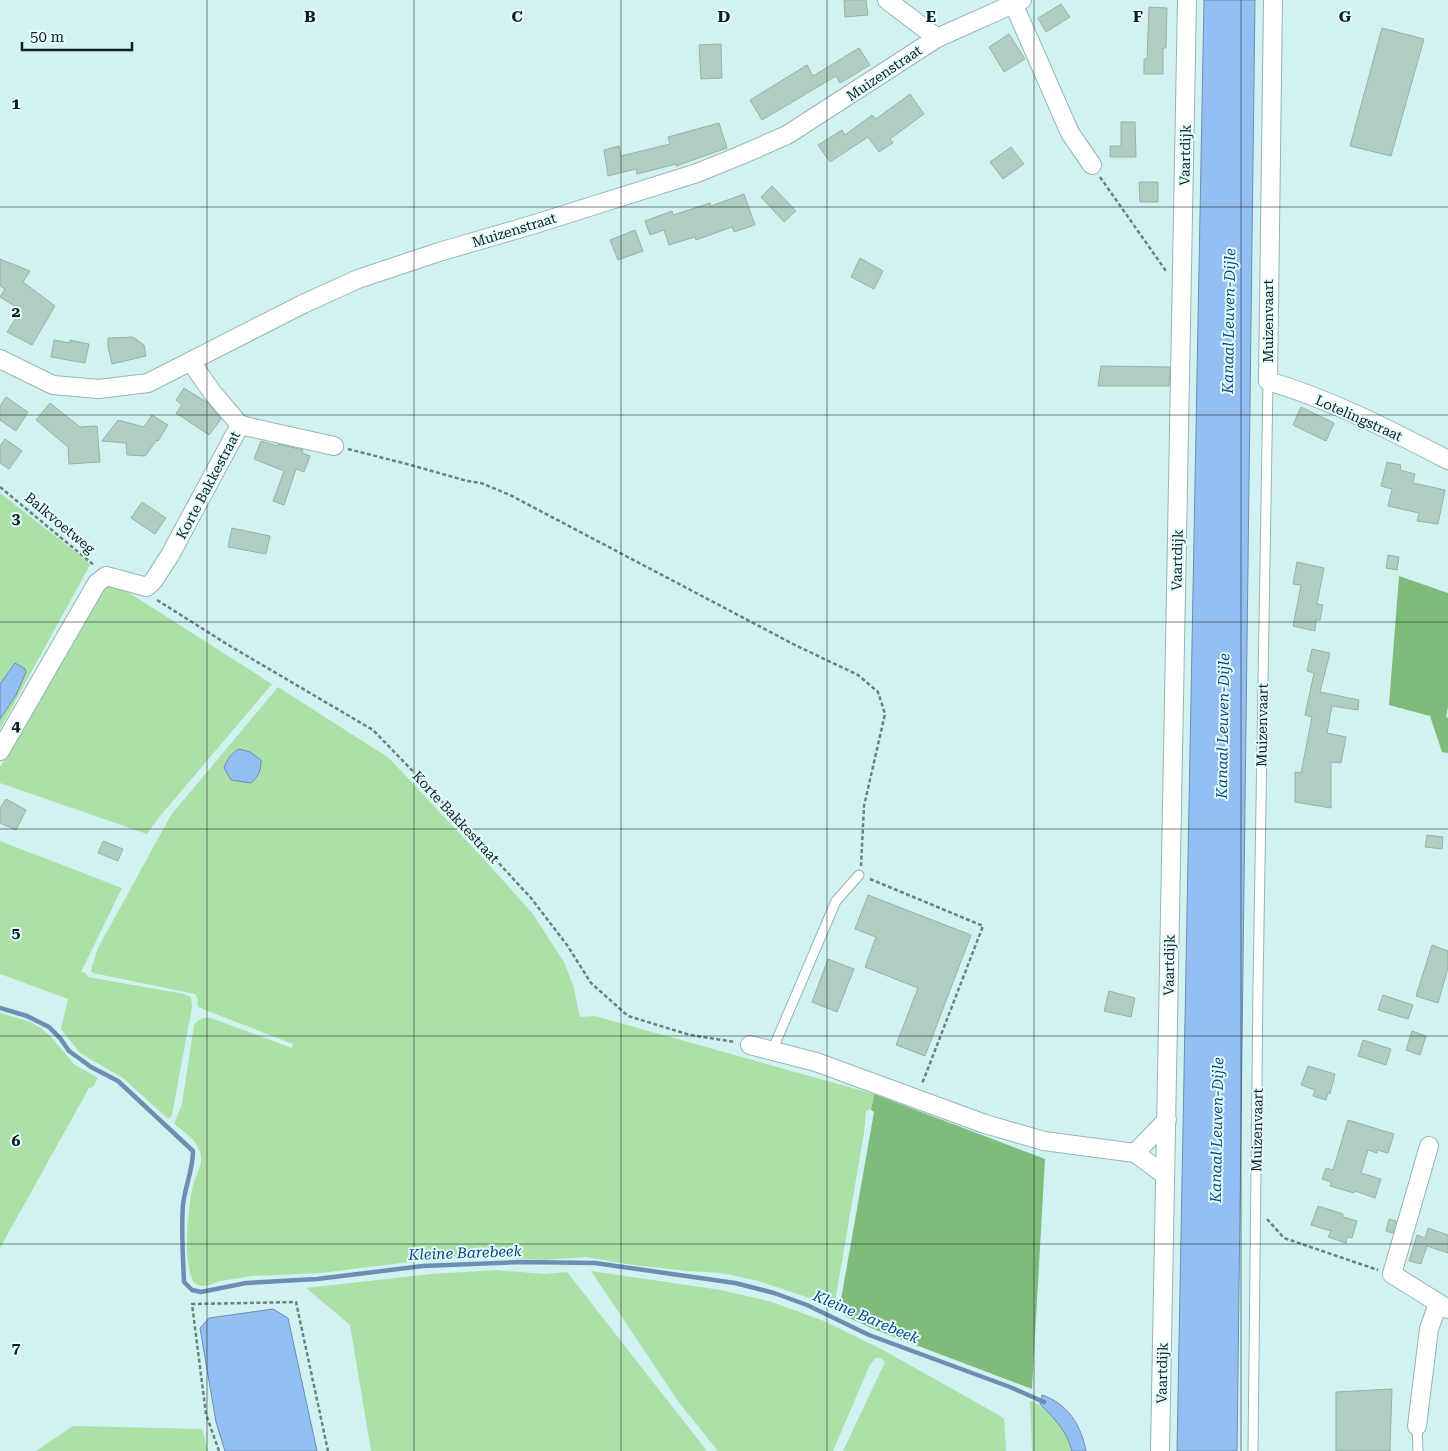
<svg xmlns="http://www.w3.org/2000/svg" width="1448" height="1451" viewBox="0 0 1448 1451" font-family="'Roboto Serif',serif">
  <style>
    .green { fill: #abe1a7 }
    .forest { fill: #7fbc7c }
    .water { fill: #93bff3; stroke: #6c8eb3 }
    .lines { fill: none; stroke-linecap: round; stroke-linejoin: round }
    .stream { stroke: #6c8eb3; stroke-width: 4.5 }
    .building { fill: #b1cdc2; stroke: #97b2a8 }
    .service-casing { stroke: #97b5b6; stroke-width: 11 }
    .minor-casing { stroke: #97b5b6; stroke-width: 20 }
    .path { stroke: #6b8081; stroke-width: 2.5; stroke-dasharray: 4 2.5; stroke-linecap: butt }
    .service { stroke: #fff; stroke-width: 9 }
    .minor { stroke: #fff; stroke-width: 18 }
    .grid { fill: none; stroke: #121d1e; stroke-width: 1; stroke-opacity: 0.55 }
    .labels { text-anchor: middle; dominant-baseline: central; stroke-width: 4; stroke-linejoin: round; paint-order: stroke }
    .street-label { font-size: 14px; fill: #121d1e; stroke: #e4fefe }
    .water-label { font-size: 15px; font-style: italic; fill: #09447d; stroke: #e4fefe }
    .grid-label { font-size: 16px; text-anchor: middle; font-weight: bold; fill: #121d1e; stroke: #e4fefe; stroke-width: 4; stroke-linejoin: round; paint-order: stroke }
  </style>
  <rect width="100%" height="100%" fill="#d2f2f2"/>
  <g class="green">
    <path d="M0 493 87 561 90 565 0 729Z"/>
    <path d="M108 587H117L134 596 272 684 156 821 147 834 0 783V767L105 588Z"/>
    <path d="M278 687 389 758 492 868 533 914 564 962 573 985 580 1017 595 1016 874 1094 871 1109 866 1111 864 1133 835 1302 830 1305 758 1281 722 1273 687 1271 633 1265 586 1257 545 1260 479 1256 450 1257 321 1273 252 1276 220 1281 210 1285 201 1286 194 1283C182 1263 188 1208 193 1185 196 1173 204 1164 200 1152 196 1139 184 1132 174 1124L182 1104 194 1025C199 1019 203 1017 211 1018L292 1048 293 1044 200 1008 197 1005 198 999 195 994 93 973 91 971 92 966 98 948 171 815Z"/>
    <path d="M0 841 122 888 81 972 86 973 88 977 184 994 191 997 192 1007 172 1115 168 1119 123 1078 80 1053 61 1029 68 999 0 974Z"/>
    <path d="M0 1013 28 1021 41 1028 52 1038 75 1065 98 1078 93 1087 89 1088 0 1248Z"/>
    <path d="M496 1270 545 1274 567 1272 707 1451H371L350 1325 306 1288 431 1274Z"/>
    <path d="M591 1271 721 1290 772 1302 824 1321 883 1350 1004 1418 1006 1451H843L885 1362 881 1358H875L869 1367 833 1451H718L680 1404Z"/>
    <path d="M1030 1401C1051 1407 1067 1431 1072 1451H1032Z"/>
    <path d="M73 1426 202 1429 208 1451H36Z"/>
  </g>
  <g class="forest">
    <path d="M1399 576 1448 593V707L1446 717 1448 718V753L1442 752 1430 716 1389 705Z"/>
    <path d="M874 1094 1045 1159 1032 1389 876 1330 847 1317 839 1311 874 1112 871 1110Z"/>
  </g>
  <g class="water">
    <path d="M1204 0H1255L1237 1451H1177Z"/>
    <path d="M15 663 25 669 26 672 16 695 0 719V684Z"/>
    <path d="M239 749 250 752 261 760C261 770 259 776 251 783L231 780 224 768C227 759 231 754 239 749Z"/>
    <path d="M273 1309 288 1318 317 1451H225L216 1422 200 1328 209 1318Z"/>
    <path d="M1042 1395C1068 1404 1081 1425 1086 1451H1072C1067 1431 1054 1418 1040 1404Z"/>
  </g>
  <g class="lines">
    <path class="stream" d="M0 1008 27 1016 49 1027 60 1038 69 1051 91 1067 118 1081 193 1151C193 1170 185 1186 183 1205 181 1230 183 1257 184 1282L192 1290 201 1292 246 1283 317 1279 423 1266 521 1262 595 1263 735 1283 774 1293 807 1305 869 1335 1010 1387 1044 1402"/>
  </g>
  <g class="building">
    <path d="M844 0H866L868 15 845 17Z"/>
    <path d="M1061 4 1070 17 1046 32 1038 18Z"/>
    <path d="M1149 7 1167 8 1166 48H1163V74H1144V59H1147Z"/>
    <path d="M1382 28 1424 39 1391 156 1350 146Z"/>
    <path d="M1009 34 1025 59 1004 72 989 47Z"/>
    <path d="M721 44 722 78 701 79 699 45Z"/>
    <path d="M859 48 870 65 840 83 836 76 762 120 750 100 807 65 813 76Z"/>
    <path d="M910 94 924 114 890 139 893 143 879 152 868 137 830 162 818 145 842 130 845 135 872 115 876 119Z"/>
    <path d="M1121 122H1135L1136 157H1110V146H1121Z"/>
    <path d="M719 123 727 148 676 166V164L637 174 636 169 608 176 604 150 619 146 621 156 670 144 668 137Z"/>
    <path d="M1011 147 1024 164 1003 179 990 162Z"/>
    <path d="M1139 182H1158V202H1140Z"/>
    <path d="M772 186 796 211 784 222 761 197Z"/>
    <path d="M744 194 755 225 734 232 732 227 696 240 695 237 669 245 664 230 650 235 645 221 672 211 673 215 710 203 711 206Z"/>
    <path d="M635 230 643 251 618 260 610 240Z"/>
    <path d="M860 258 883 271 874 289 851 277Z"/>
    <path d="M0 259 30 271 23 282 55 306 32 345 7 332 21 310 0 297 5 289 0 286Z"/>
    <path d="M133 337 144 345 146 356 112 364 108 347V338Z"/>
    <path d="M54 340 70 343V340L89 344 85 363 51 357Z"/>
    <path d="M1101 366 1170 367 1169 386H1098Z"/>
    <path d="M184 388 208 403 221 419 209 435 176 413 182 405 176 400Z"/>
    <path d="M6 397 28 412 16 431 0 420V406Z"/>
    <path d="M50 403 80 427 97 426 100 462 69 464 68 447 36 420Z"/>
    <path d="M1301 407 1334 423 1326 441 1293 425Z"/>
    <path d="M152 415 168 425 158 441 157 440 145 456 127 455 126 443 102 441 118 420 144 427Z"/>
    <path d="M5 439 22 451 9 469 0 463V446Z"/>
    <path d="M261 441 278 446V444L303 450 302 453 310 456 304 472 296 469 284 505 273 501 284 471 254 459Z"/>
    <path d="M1387 462 1401 465 1400 470 1415 474 1413 483 1445 490 1438 524 1417 521 1419 513 1388 506 1392 489 1381 486Z"/>
    <path d="M142 502 166 518 155 534 131 518Z"/>
    <path d="M232 528 270 536 266 554 228 547Z"/>
    <path d="M1388 555 1399 557 1397 570 1386 568Z"/>
    <path d="M1297 562 1324 568 1317 604 1323 605 1320 620H1316L1315 631 1293 626 1301 585 1293 584Z"/>
    <path d="M1312 649 1330 653 1320 692 1359 700 1358 710 1332 706 1327 733 1346 737 1341 763 1331 762V808L1295 802V772L1301 773 1312 717 1305 715 1314 673 1307 671Z"/>
    <path d="M6 799 26 810 16 830 0 823V808Z"/>
    <path d="M1427 835 1443 837 1442 849 1425 847Z"/>
    <path d="M103 841 123 849 118 861 98 853Z"/>
    <path d="M868 895 971 935 925 1056 896 1045 918 988 865 967 876 937 855 929Z"/>
    <path d="M1432 945 1448 951V968L1438 1003 1416 996Z"/>
    <path d="M828 959 854 969 837 1012 812 1002Z"/>
    <path d="M1109 991 1135 998 1131 1017 1104 1011Z"/>
    <path d="M1383 995 1413 1005 1408 1019 1378 1010Z"/>
    <path d="M1412 1031 1426 1036 1420 1055 1406 1050Z"/>
    <path d="M1363 1040 1391 1049 1386 1065 1358 1056Z"/>
    <path d="M1308 1066 1335 1074 1330 1094 1328 1093 1326 1100 1313 1096 1315 1090 1301 1085Z"/>
    <path d="M1348 1120 1394 1134 1388 1153 1377 1150V1153L1368 1150 1361 1173 1381 1179 1375 1198 1355 1191 1354 1193 1330 1186 1331 1182 1322 1179 1326 1168 1333 1170Z"/>
    <path d="M1318 1206 1343 1214V1217L1357 1221 1352 1238 1347 1237 1346 1243 1328 1237 1331 1231 1311 1225Z"/>
    <path d="M1389 1219 1396 1221 1393 1233 1386 1231Z"/>
    <path d="M1428 1228 1448 1235V1253L1427 1246 1421 1264 1409 1261 1417 1235 1425 1238Z"/>
    <path d="M1392 1389 1390 1451H1336V1392Z"/>
  </g>
  <g class="lines">
    <g class="service-casing">
      <g id="service">
        <path d="M772 1051 836 901 859 875"/>
        <path d="M1417 1426 1418 1451"/>
        <path d="M1253 1451 1258 986 1268 381"/>
      </g>
    </g>
    <g class="minor-casing">
      <g id="minor">
        <path d="M887 0 937 38"/>
        <path d="M1273 0 1268 381C1330 399 1390 430 1448 460"/>
        <path d="M1014 5 1070 133 1092 165"/>
        <path d="M0 359 53 385 99 389 148 383 303 304 358 279 439 252 535 224 697 173 739 156 787 135 937 38 1022 0"/>
        <path d="M240 425 334 446"/>
        <path d="M0 751 97 583 106 576 147 587 154 580 170 555 240 425 212 392 191 362"/>
        <path d="M750 1045 816 1062 985 1124 1044 1141 1135 1153"/>
        <path d="M1429 1146 1392 1274 1448 1309"/>
        <path d="M1165 1175 1135 1153 1167 1120"/>
        <path d="M1417 1426 1429 1329 1438 1304"/>
        <path d="M1160 1451 1187 0"/>
      </g>
    </g>
    <g class="path">
      <path d="M1100 177 1166 271"/>
      <path d="M348 449 407 464 467 481 481 483 510 495 795 645 858 675 878 692 885 714 864 806 861 866"/>
      <path d="M0 487 95 566"/>
      <path d="M157 600 230 646 373 730 435 794 531 898 567 945 591 983 628 1016 690 1035 735 1042"/>
      <path d="M870 879 983 926 922 1084"/>
      <path d="M1267 1219 1284 1238 1378 1270"/>
      <path d="M219 1451 206 1414 192 1304 296 1302 328 1451"/>
    </g>
    <use href="#service" class="service"/>
    <use href="#minor" class="minor"/>
  </g>
  <path class="grid" d="M207 0V1451M414 0V1451M621 0V1451M827 0V1451M1034 0V1451M1241 0V1451M0 207H1448M0 415H1448M0 622H1448M0 829H1448M0 1036H1448M0 1244H1448"/>
  <g class="labels">
    <g class="street-label">
      <text transform="translate(884 73) rotate(-34)">Muizenstraat</text>
      <text transform="translate(1185 155) rotate(-89)">Vaartdijk</text>
      <text transform="translate(514 230) rotate(-17)">Muizenstraat</text>
      <text transform="translate(1268 321) rotate(-90)">Muizenvaart</text>
      <text transform="translate(1359 418) rotate(24)">Lotelingstraat</text>
      <text transform="translate(208 485) rotate(-62)">Korte Bakkestraat</text>
      <text transform="translate(60 523) rotate(40)">Balkvoetweg</text>
      <text transform="translate(1177 560) rotate(-89)">Vaartdijk</text>
      <text transform="translate(1262 725) rotate(-89)">Muizenvaart</text>
      <text transform="translate(456 817) rotate(47)">Korte Bakkestraat</text>
      <text transform="translate(1169 965) rotate(-89)">Vaartdijk</text>
      <text transform="translate(1257 1130) rotate(-89)">Muizenvaart</text>
      <text transform="translate(1162 1373) rotate(-89)">Vaartdijk</text>
    </g>
    <g class="water-label">
      <text transform="translate(1229 321) rotate(-89)">Kanaal Leuven-Dijle</text>
      <text transform="translate(1223 726) rotate(-89)">Kanaal Leuven-Dijle</text>
      <text transform="translate(1217 1130) rotate(-89)">Kanaal Leuven-Dijle</text>
      <text transform="translate(465 1253) rotate(-2)">Kleine Barebeek</text>
      <text transform="translate(866 1317) rotate(23)">Kleine Barebeek</text>
    </g>
  </g>
  <g class="grid-label">
    <text x="310" y="22">B</text>
    <text x="517" y="22">C</text>
    <text x="724" y="22">D</text>
    <text x="931" y="22">E</text>
    <text x="1138" y="22">F</text>
    <text x="1345" y="22">G</text>
    <text x="16" y="109">1</text>
    <text x="16" y="317">2</text>
    <text x="16" y="524">3</text>
    <text x="16" y="731">4</text>
    <text x="16" y="938">5</text>
    <text x="16" y="1146">6</text>
    <text x="16" y="1353">7</text>
  </g>
  <path d="M22 42v8h110v-8" fill="none" stroke="#121d1e" stroke-width="2.5"/>
  <text x="30" y="42" font-size="15" fill="#121d1e" stroke="#e4fefe" stroke-width="4" paint-order="stroke">50 m</text>
</svg>
